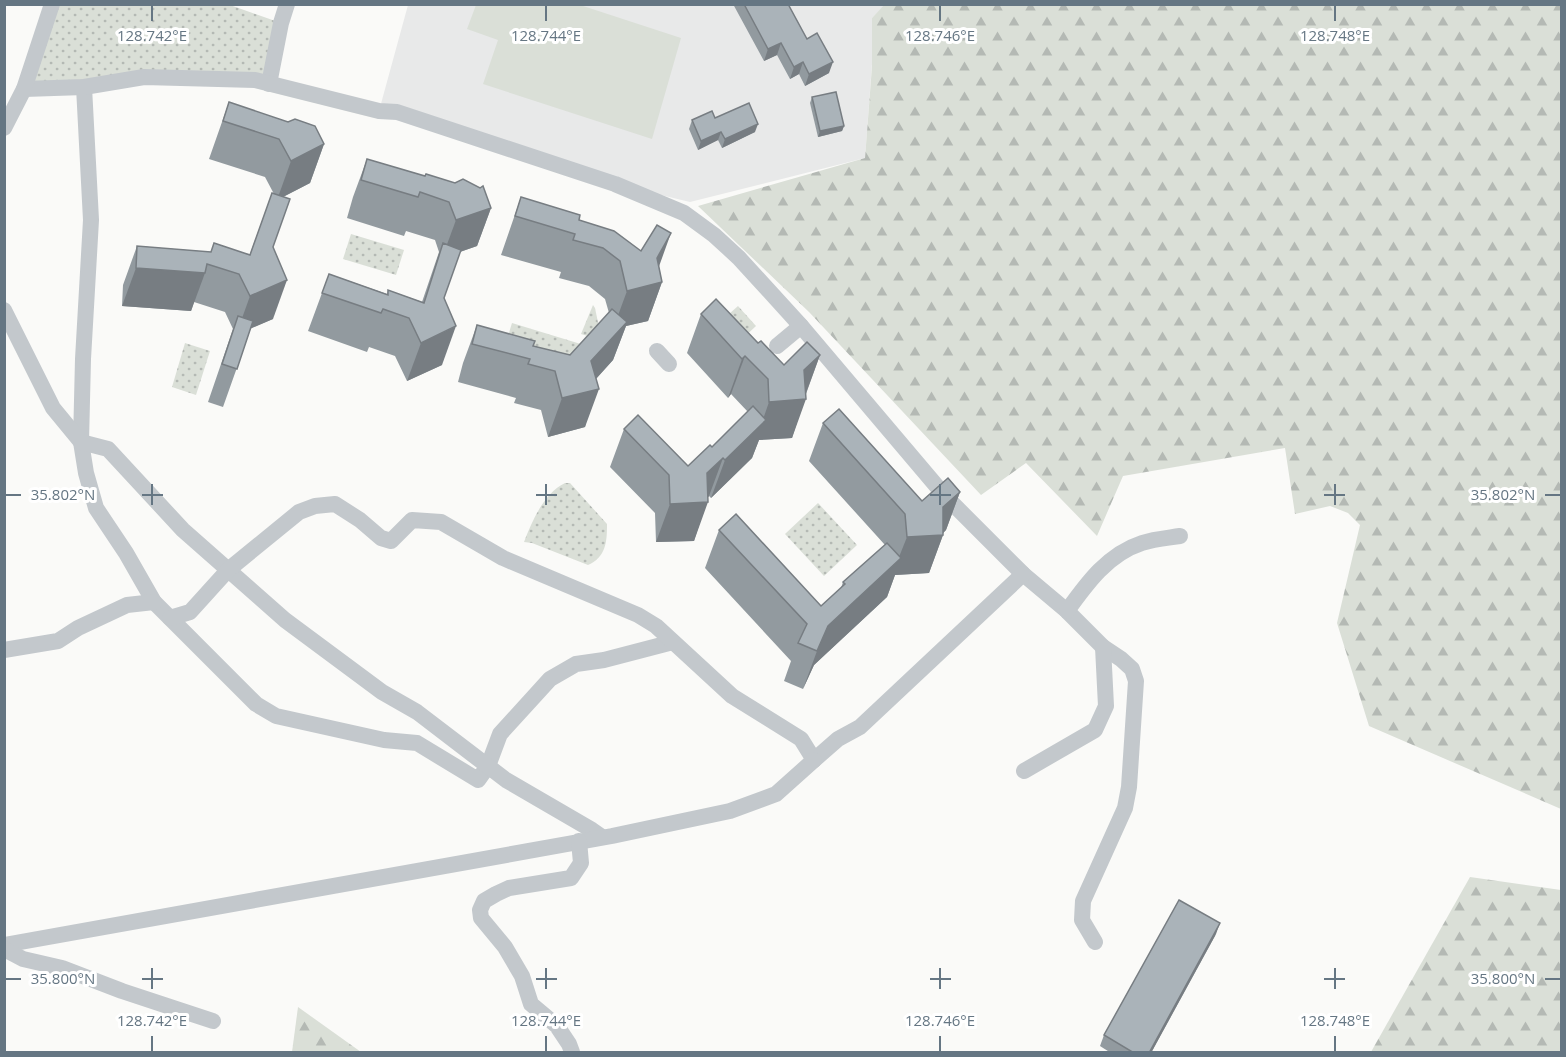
<svg xmlns="http://www.w3.org/2000/svg" width="1566" height="1057" viewBox="0 0 1566 1057" font-family="'Open Sans',sans-serif">
  <style>
    .built { fill: #e8e9e9 }
    .forest { fill: url(#forest-firs) }
    .park { fill: url(#park-dots) }
    .pitch { fill: #dadfd7 }
    .lines { fill: none; stroke-linecap: round; stroke-linejoin: round }
    .minor { stroke: #c3c8cc; stroke-width: 16 }
    .wall { fill: #929a9f }
    .shaded-wall { fill: #777d82 }
    .building { fill: #aab3b9; stroke: #777d82; stroke-width: 1.5 }
    .ticks { fill: none; stroke: #657683; stroke-width: 2 }
    .ticks-label { font-size: 15px; text-anchor: middle; fill: #657683; stroke: #fff; stroke-width: 6; stroke-linejoin: round; paint-order: stroke }
  </style>
  <defs>
    <pattern id="forest-firs" width="22" height="20" patternUnits="userSpaceOnUse" patternTransform="scale(1.5)"><rect width="22" height="20" fill="#dadfd7"/><path d="M5 1l3.5 6h-7zM16 11l3.5 6h-7z" fill="#b4b9b4"/></pattern>
    <pattern id="park-dots" width="8" height="8" patternUnits="userSpaceOnUse" patternTransform="scale(1.5)"><rect width="8" height="8" fill="#dadfd7"/><path d="M2 2h.1M6 6h.1" fill="none" stroke="#b4b9b4" stroke-width="1.8" stroke-linecap="round"/></pattern>
  </defs>
  <rect width="100%" height="100%" fill="#fafaf8"/>
  <path class="built" d="M408 5H885L872 18V64L865 158 690 202 615 184 379 111Z"/>
  <g class="forest">
    <path d="M885 4 1561 5V809L1369 726 1337 623 1360 525 1348 513 1330 506 1295 514 1285 448 1123 476 1097 536 1026 463 981 495 809 312 698 206 865 158 872 66V18Z"/>
    <path d="M1470 877 1561 890V1052H1371Z"/>
    <path d="M298 1007 361 1052H292Z"/>
  </g>
  <g class="park">
    <path d="M53 5H230L281 23 269 84 144 77 24 89Z"/>
    <path d="M351 234 404 250 396 275 343 259Z"/>
    <path d="M593 305 595 308 600 332 594 338 581 334Z"/>
    <path d="M738 306 756 326 738 343 720 322Z"/>
    <path d="M512 323 584 345 557 374 501 359Z"/>
    <path d="M185 343 210 351 196 395 172 387Z"/>
    <path d="M565 483H570L607 524C607 542 606 557 588 565L532 543 524 542C532 521 544 493 565 483Z"/>
    <path d="M818 503 857 545 824 576 785 534Z"/>
  </g>
  <path class="pitch" d="M577 4 681 38 652 139 483 84 498 40 467 29 476 5Z"/>
  <g class="lines">
    <g class="minor">
      <path d="M269 84 281 23 287 4"/>
      <path d="M84 87 91 220 83 359 81 442 86 473 96 508 126 553 154 602 256 704 276 716 384 740 417 743 478 780 488 766 500 734 550 679 576 664 604 660 673 642"/>
      <path d="M24 89 84 87 144 77 255 80 379 111 397 112 615 184 684 213 714 235 739 258 801 326 945 496 1023 574 1067 611 1103 647 1121 659 1132 669 1136 681 1129 787 1125 808 1083 901 1082 920 1095 942"/>
      <path d="M4 128 24 89 52 4"/>
      <path d="M4 310 53 408 81 442 108 449 183 530 285 620 382 692 417 712 506 780 592 830 602 837"/>
      <path d="M777 346 801 326"/>
      <path d="M657 351 669 364"/>
      <path d="M1067 611C1087 583 1108 554 1142 543 1154 539 1167 538 1180 536"/>
      <path d="M170 618 190 612 228 570 299 512 315 506 335 504 360 520 381 538 391 541 412 520 441 522 503 558 638 615 656 626 732 696 801 739 814 760 838 739 860 727 1023 574"/>
      <path d="M4 650 58 641 78 628 127 605 154 602"/>
      <path d="M1024 771 1095 730 1106 706 1103 647"/>
      <path d="M4 945 612 836 730 811 776 794 814 760"/>
      <path d="M4 949 23 959 62 968 122 991 213 1021"/>
      <path d="M572 1052 569 1044 557 1026 531 1004 522 976 505 947 481 918 480 910 484 901 496 894 509 888 571 878 581 863 579 841"/>
    </g>
  </g>
  <g class="wall">
    <path d="M733 4H788L807 39 829 73 805 86 799 74 790 79 777 55 764 61Z"/>
    <path d="M812 97 844 126 842 131 818 137 810 103Z"/>
    <path d="M229 102 324 144 310 183 283 197 273 247V319L251 328 223 407 208 402 233 329 225 312 194 302 191 311 122 306 123 285 137 246 211 252 250 254 272 193 274 194 265 177 209 159Z"/>
    <path d="M715 118 755 132 722 148 718 140 698 150 689 129 692 120Z"/>
    <path d="M367 159 425 176 491 208 477 246 460 252 444 298 442 365 407 381 395 356 369 347 367 352 308 331 329 274 387 294 388 290 422 302 439 252 435 240 406 231 404 236 347 218 353 197Z"/>
    <path d="M521 197 579 220 659 267 662 282 648 321 626 326 613 360 596 379 585 427 548 437 541 410 514 403 516 398 458 382 463 363 477 325 533 346 570 355 609 313 605 299 589 286 559 278 561 272 501 255Z"/>
    <path d="M701 314 758 343 784 365 820 355 806 394 792 438 759 440 752 458 711 498 709 496 708 497 694 541 656 542 655 513 610 467 624 429 688 466 712 447 748 412 731 394 728 398 687 353Z"/>
    <path d="M823 423 922 501 960 492 946 530 943 533V535L929 573 895 575 887 597 814 665 803 689 784 681 791 661 705 568 719 530 821 606 841 588 843 582 885 545 809 461Z"/>
    <path d="M1216 934 1151 1053H1111L1100 1046 1104 1035Z"/>
  </g>
  <g class="shaded-wall">
    <path d="M781 43 777 55 764 61 768 49Z"/>
    <path d="M803 62 799 74 790 79 794 67Z"/>
    <path d="M833 62 829 73 805 86 809 74Z"/>
    <path d="M758 124 755 132 722 148 725 139Z"/>
    <path d="M844 126 842 131 818 137 820 131Z"/>
    <path d="M721 132 718 140 698 150 701 141Z"/>
    <path d="M324 144 310 183 277 200 291 161Z"/>
    <path d="M491 208 477 246 442 258 456 220Z"/>
    <path d="M671 233 657 272 662 282 648 321 626 326 613 360 584 392 599 389 585 427 548 437 562 398 591 361 613 329 627 291 657 258Z"/>
    <path d="M136 268 205 273 191 311 122 306Z"/>
    <path d="M287 280 273 319 236 335 250 296Z"/>
    <path d="M456 326 442 365 407 381 421 343Z"/>
    <path d="M820 355 806 393 799 400 806 399 792 438 759 440 752 458 711 498 725 460 761 425 769 402Z"/>
    <path d="M745 356 731 394 728 398 742 359Z"/>
    <path d="M723 458 709 496 702 503 708 502 694 541 656 542 670 504 707 473Z"/>
    <path d="M960 492 946 530 941 535H943L929 573 895 575 887 597 814 665 803 689 817 651 828 626 897 562 907 537Z"/>
    <path d="M1220 923 1216 934 1151 1053H1149Z"/>
  </g>
  <g class="building">
    <path d="M744 4H788L807 39 817 33 833 62 809 74 803 62 794 67 781 43 768 49Z"/>
    <path d="M836 92 844 126 820 131 812 97Z"/>
    <path d="M229 102 288 122 295 119 315 126 324 144 291 161 279 139 223 121Z"/>
    <path d="M749 103 758 124 725 139 721 132 701 141 692 120 712 111 715 118Z"/>
    <path d="M367 159 425 176 426 174 455 183 463 179 480 188 483 186 491 208 456 220 449 202 420 192 418 197 361 180Z"/>
    <path d="M272 193 290 199 273 247 287 280 250 296 239 274 207 264 205 273 136 268 137 246 211 252 214 243 250 255Z"/>
    <path d="M521 197 580 215 579 220 614 231 641 251 657 225 671 233 657 258 662 282 627 291 620 261 603 248 573 240 575 234 515 216Z"/>
    <path d="M443 243 461 250 444 298 456 326 421 343 409 318 383 309 381 313 322 293 329 274 388 295V290L424 303Z"/>
    <path d="M716 299 758 343 761 341 784 365 807 342 820 355 804 370 806 399 769 402 768 379 745 356 742 359 701 314Z"/>
    <path d="M612 309 627 322 591 361 599 389 562 398 555 371 528 364 530 359 472 344 477 325 535 341 533 346 570 355Z"/>
    <path d="M238 316 253 321 237 369 222 364Z"/>
    <path d="M753 406 766 420 725 460 723 458 707 473 708 502 670 504 669 475 624 429 638 415 688 466 710 445 712 447Z"/>
    <path d="M839 409 922 501 948 478 960 492 943 507V535L907 537 905 514 823 423Z"/>
    <path d="M736 514 821 606 845 584 843 582 887 543 901 558 828 626 817 651 798 643 807 624 719 530Z"/>
    <path d="M1179 900 1220 923 1149 1053H1134L1104 1035Z"/>
  </g>
  <path class="ticks" d="M152 6V21M546 6V21M940 6V21M1335 6V21M152 484V505M546 484V505M940 484V505M1335 484V505M6 495H21M142 495H163M536 495H557M930 495H951M1324 495H1345M1545 495H1560M152 968V989M546 968V989M940 968V989M1335 968V989M6 979H21M142 979H163M536 979H557M930 979H951M1324 979H1345M1545 979H1560M152 1036V1051M546 1036V1051M940 1036V1051M1335 1036V1051"/>
  <g class="ticks-label">
    <text x="152" y="41">128.742°E</text>
    <text x="546" y="41">128.744°E</text>
    <text x="940" y="41">128.746°E</text>
    <text x="1335" y="41">128.748°E</text>
    <text x="63" y="500">35.802°N</text>
    <text x="1503" y="500">35.802°N</text>
    <text x="63" y="984">35.800°N</text>
    <text x="1503" y="984">35.800°N</text>
    <text x="152" y="1026">128.742°E</text>
    <text x="546" y="1026">128.744°E</text>
    <text x="940" y="1026">128.746°E</text>
    <text x="1335" y="1026">128.748°E</text>
  </g>
  <rect width="1566" height="1057" fill="none" stroke="#657683" stroke-width="12"/>
</svg>
